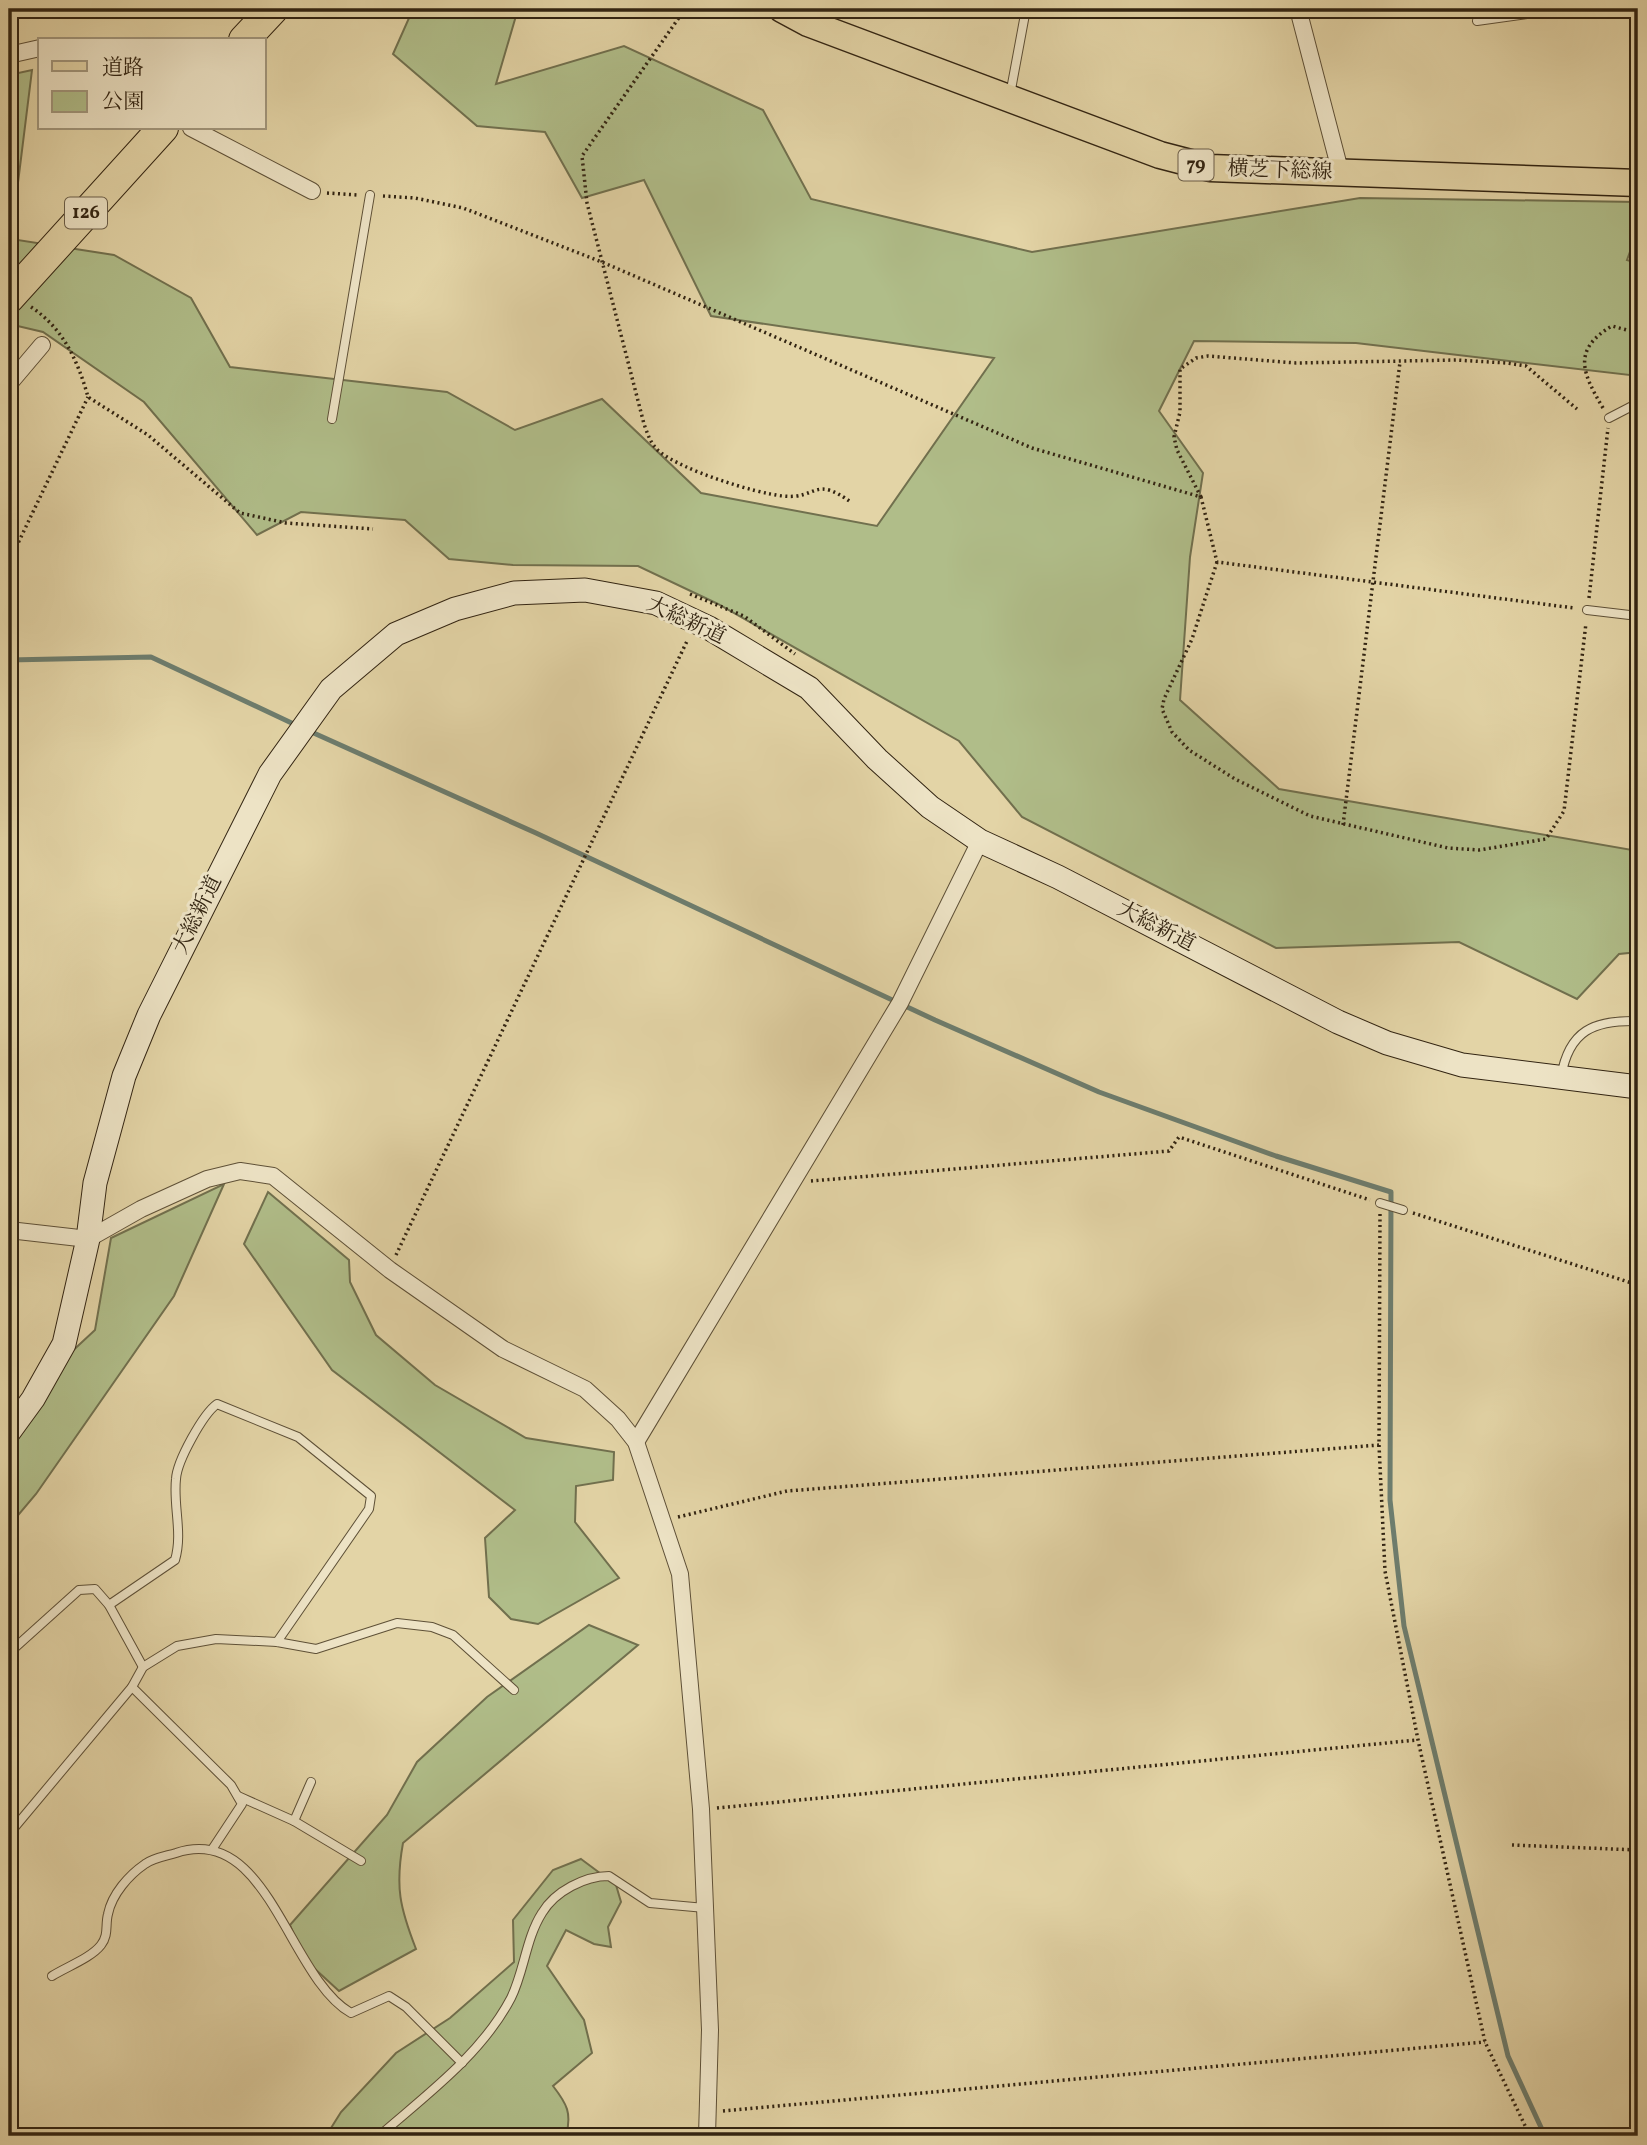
<svg xmlns="http://www.w3.org/2000/svg" width="1647" height="2145" viewBox="0 0 1647 2145" font-family="Vollkorn,'Noto Serif JP',serif">
  <style>
    .green { fill: #b0bd89; stroke: #71704e; stroke-width: 2 }
    .lines { fill: none; stroke-linecap: round; stroke-linejoin: round }
    .stream { stroke: #6d7d6e; stroke-width: 5 }
    .lane-casing { stroke: #5e5037; stroke-width: 10 }
    .street-casing { stroke: #5e5037; stroke-width: 18 }
    .secondary-casing { stroke: #322412; stroke-width: 25 }
    .primary-casing { stroke: #322412; stroke-width: 29 }
    .highway-casing { stroke: #322412; stroke-width: 32 }
    .path { stroke: #322412; stroke-width: 3.5; stroke-dasharray: 2 3.5; stroke-linecap: butt }
    .lane { stroke: #ede3c5; stroke-width: 8 }
    .street { stroke: #ede3c5; stroke-width: 16 }
    .secondary { stroke: #ede3c5; stroke-width: 23 }
    .primary { stroke: #e3d4a6; stroke-width: 26 }
    .highway { stroke: #e3d4a6; stroke-width: 30 }
    .labels { text-anchor: middle; dominant-baseline: central; stroke-width: 6; stroke-linejoin: round; paint-order: stroke }
    .shield { fill: #ede3c5; stroke: #6a5d48; stroke-width: 2 }
    .shield-label { font-size: 19px; font-weight: bold; fill: #322412 }
    .street-label { font-size: 21px; fill: #322412; stroke: #ede3c5 }
  </style>
  <rect width="100%" height="100%" fill="#e3d4a6"/>
  <filter id="stains"><feTurbulence type="fractalNoise" baseFrequency=".00286" numOctaves="4"/><feColorMatrix values="0 0 0 0 .2 0 0 0 0 .09 0 0 0 0 .02 0 0 0 .5 -.17"/></filter>
  <radialGradient id="worn" r=".72"><stop offset=".6" stop-color="#630" stop-opacity="0"/><stop offset="1" stop-color="#630" stop-opacity=".3"/></radialGradient>
  <g class="green">
    <path d="M413 9H518L496 84 624 46 763 110 811 199 1032 252 1360 198 1638 202V230L1627 260 1638 263V376L1356 343 1194 341 1159 411 1203 473 1190 557 1180 700 1279 789 1638 851V952L1619 954 1577 999 1459 942 1276 948 1022 817 959 741 718 604 638 566 513 565 449 559 405 520 301 512 257 535 144 402 43 332 9 324V75L32 70 11 239 114 255 191 298 230 367 447 392 515 430 602 399 701 493 877 526 994 358 711 316 644 180 582 198 545 132 477 126 393 54Z"/>
    <path d="M224 1184 174 1296 36 1494 9 1526V1410L95 1330 111 1238Z"/>
    <path d="M268 1192 349 1260 350 1282 376 1335 435 1385 526 1438 614 1452 613 1480 576 1486 575 1522 619 1578 538 1624 511 1619 489 1597 485 1538 515 1510 332 1370 244 1244Z"/>
    <path d="M589 1625 638 1645 403 1843C395 1887 400 1908 416 1949L339 1991 303 1958 290 1925 387 1815 417 1762 487 1697Z"/>
    <path d="M581 1859 616 1885 621 1902 608 1927 611 1947 594 1944 566 1930 547 1966 584 2020 592 2053 553 2086C567 2104 572 2113 566 2136H326L341 2112 396 2053 450 2018 514 1962 513 1920 553 1870Z"/>
  </g>
  <g class="lines">
    <g class="stream">
      <path d="M9 660 151 657 298 726"/>
      <path d="M307 730 536 833 935 1020 1099 1092 1276 1156 1391 1192 1390 1500 1404 1626 1508 2056 1545 2136"/>
    </g>
    <g class="lane-casing">
      <g id="lane">
        <path d="M1477 21 1564 9"/>
        <path d="M1010 95 1026 9"/>
        <path d="M1609 418 1638 403"/>
        <path d="M332 419 370 195"/>
        <path d="M1587 610 1638 616"/>
        <path d="M1561 1077C1569 1030 1594 1020 1638 1021"/>
        <path d="M1380 1203 1403 1210"/>
        <path d="M109 1605 175 1560C183 1533 173 1506 176 1479 177 1461 203 1414 217 1404L298 1437 371 1496 369 1509 277 1642"/>
        <path d="M9 1653 79 1590 95 1589 109 1605 143 1667"/>
        <path d="M132 1687 231 1785 242 1804 213 1848"/>
        <path d="M238 1796 294 1821 361 1861"/>
        <path d="M294 1821 311 1782"/>
        <path d="M9 1834 132 1687 143 1667 177 1646 216 1639 277 1642 316 1649 397 1623 432 1627 453 1635 514 1690"/>
        <path d="M52 1976C66 1967 91 1958 101 1945 109 1935 105 1925 108 1914 112 1894 129 1875 145 1864 153 1858 166 1856 176 1853 268 1822 288 1977 351 2013L389 1996 406 2007 462 2063"/>
        <path d="M379 2136C426 2095 481 2055 511 1998 524 1972 526 1938 542 1913 555 1891 585 1876 609 1876L650 1903 705 1908"/>
      </g>
    </g>
    <g class="street-casing">
      <g id="street">
        <path d="M1298 9 1341 174"/>
        <path d="M9 55 40 48"/>
        <path d="M191 128 312 191"/>
        <path d="M9 384 42 345"/>
        <path d="M9 1230 88 1239 141 1209 207 1179 240 1171 273 1176 390 1270 503 1349 585 1389 618 1419 636 1442 680 1574 701 1809 710 2030 707 2136"/>
        <path d="M636 1442 900 1003 980 841"/>
      </g>
    </g>
    <g class="secondary-casing">
      <path id="secondary" d="M9 1432 33 1399 64 1344 88 1239 95 1183 124 1076 149 1015 270 774 331 689 396 634 455 609 514 593 585 590 656 603 709 628 809 688 877 759 930 807 980 841 1058 877 1338 1022 1387 1043 1462 1065 1638 1087"/>
    </g>
    <g class="primary-casing">
      <path id="primary" d="M782 9 808 23 1160 155 1210 168 1638 183"/>
    </g>
    <g class="highway-casing">
      <g id="highway">
        <path d="M244 40 273 9"/>
        <path d="M9 298 163 128"/>
      </g>
    </g>
    <g class="path">
      <path d="M685 9 582 156 587 203 644 424C648 435 651 445 660 452 682 470 754 493 783 496 818 500 813 474 852 503"/>
      <path d="M327 193 358 195"/>
      <path d="M383 196 415 198 463 208 602 262 1032 448 1201 497 1217 562 1574 608"/>
      <path d="M31 307C63 328 78 361 88 397L148 435 240 513 286 523 373 529"/>
      <path d="M1603 408C1583 374 1571 350 1612 326L1638 333"/>
      <path d="M1201 497 1177 450 1174 437 1180 412V369L1196 358 1208 356 1296 363 1456 360 1507 363 1526 366 1577 409"/>
      <path d="M9 562 88 397"/>
      <path d="M1217 562 1192 639 1164 699 1162 709 1172 732 1189 750 1235 779 1310 816 1448 848 1479 850 1546 839 1564 811 1586 623"/>
      <path d="M690 594 744 616 795 654"/>
      <path d="M1589 598 1608 428"/>
      <path d="M1343 825 1400 362"/>
      <path d="M811 1181 1169 1151 1179 1137 1370 1200"/>
      <path d="M1413 1213 1638 1285"/>
      <path d="M1380 1214 1379 1445 1385 1571 1418 1740 1485 2042 1530 2136"/>
      <path d="M396 1255 688 639"/>
      <path d="M678 1517 787 1491 1379 1445"/>
      <path d="M717 1808 1417 1740"/>
      <path d="M1512 1845 1638 1850"/>
      <path d="M723 2111 1485 2042"/>
    </g>
    <use href="#lane" class="lane"/>
    <use href="#street" class="street"/>
    <use href="#secondary" class="secondary"/>
    <use href="#primary" class="primary"/>
    <use href="#highway" class="highway"/>
  </g>
  <g class="labels">
    <g class="shield">
      <rect x="1178.5" y="149.5" width="35" height="31" rx="5"/>
      <rect x="65" y="197.5" width="42" height="31" rx="5"/>
    </g>
    <g class="shield-label">
      <text x="1196" y="165">79</text>
      <text x="86" y="213">126</text>
    </g>
    <g class="street-label">
      <text transform="translate(1280 171) rotate(2)">横芝下総線</text>
      <text transform="translate(686 621) rotate(25)">大総新道</text>
      <text transform="translate(198 915) rotate(-64)">大総新道</text>
      <text transform="translate(1156 927) rotate(27)">大総新道</text>
    </g>
  </g>
  <rect width="1647" height="2145" fill="none" stroke="#e3d4a6" stroke-width="35"/>
  <rect x="10" y="10" width="1626" height="2124" fill="none" stroke="#322412" stroke-width="3.5"/>
  <rect x="18" y="18" width="1612" height="2110" fill="none" stroke="#322412" stroke-width="2"/>
  <rect x="38" y="38" width="228" height="91" fill="#ede3c5" stroke="#a2977d" stroke-width="2"/>
  <rect x="52" y="61" width="35" height="10" fill="#e3d4a6" stroke="#a2977d" stroke-width="2"/>
  <text x="102" y="74" font-size="21" fill="#322412">道路</text>
  <rect x="52" y="91" width="35" height="21" fill="#b0bd89" stroke="#a2977d" stroke-width="2"/>
  <text x="102" y="108" font-size="21" fill="#322412">公園</text>
  <rect width="100%" height="100%" filter="url(#stains)"/>
  <rect width="100%" height="100%" fill="url(#worn)"/>
</svg>
